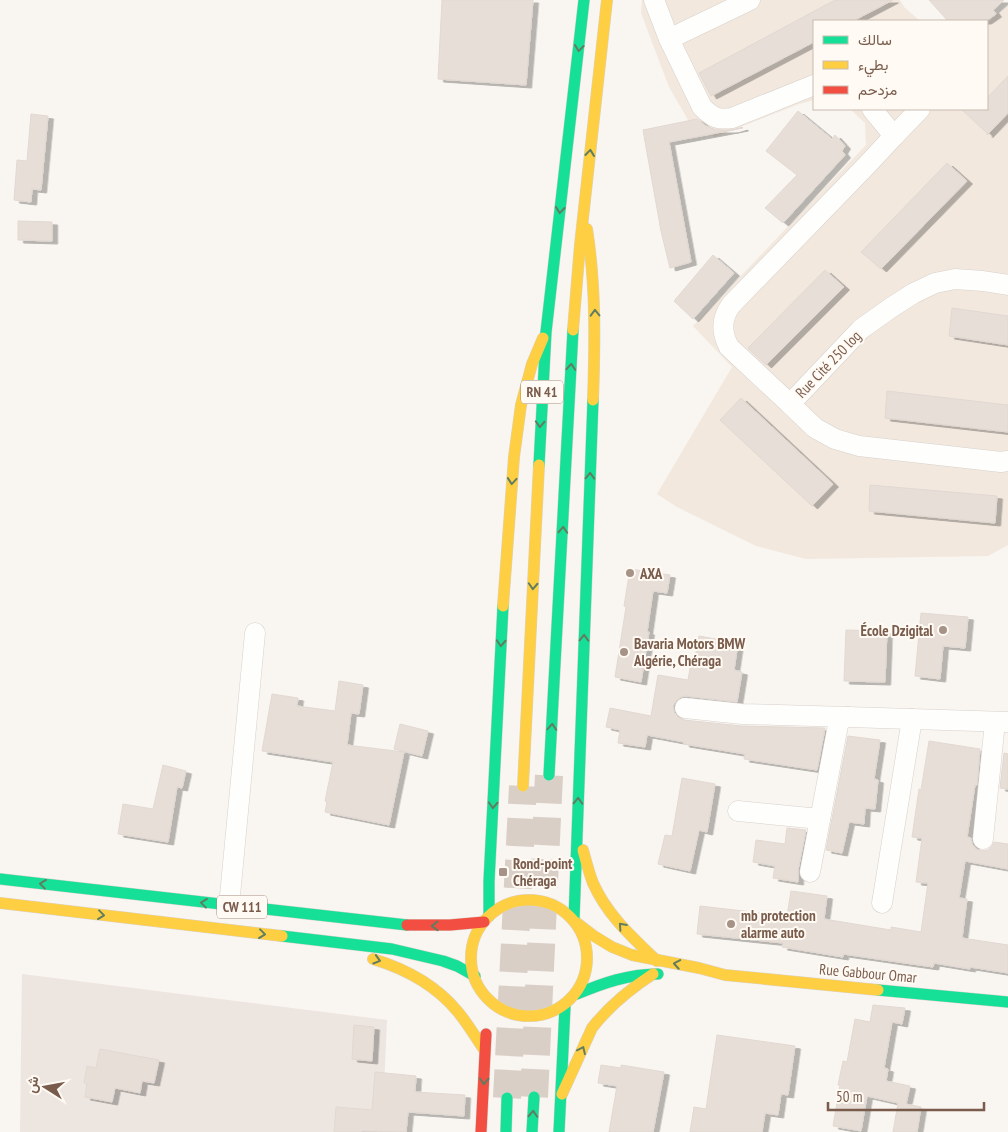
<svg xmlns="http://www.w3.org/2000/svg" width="1008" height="1132" viewBox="0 0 1008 1132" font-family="'PT Sans Narrow',Vazirmatn,sans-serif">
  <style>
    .residential { fill: #f2e8de }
    .industrial { fill: #ede5e0 }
    .building { fill: #e6ded7; stroke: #e2d8d2; filter: url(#shadow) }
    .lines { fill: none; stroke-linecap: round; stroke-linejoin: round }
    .highway-tunnel { stroke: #d9cfc7; stroke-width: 28; stroke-dasharray: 28 14; stroke-linecap: butt }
    .street-casing { stroke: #d7d1cb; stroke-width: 21 }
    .fast-casing { stroke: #d9d2cb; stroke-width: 12 }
    .slow-casing { stroke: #d9d2cb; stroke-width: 12 }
    .jam-casing { stroke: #d9d2cb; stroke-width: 12 }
    .street { stroke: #fefefd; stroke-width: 20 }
    .fast { stroke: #16e098; stroke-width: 11 }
    .slow { stroke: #ffcf43; stroke-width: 11 }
    .jam { stroke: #f24e42; stroke-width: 11 }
    .oneway { stroke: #617d60 }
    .poi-dot { fill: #a69286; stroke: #fffaf3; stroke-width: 2 }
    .labels { text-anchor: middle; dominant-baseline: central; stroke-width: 4; stroke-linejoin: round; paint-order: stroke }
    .shield { fill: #fffaf3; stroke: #a28b7f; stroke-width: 1 }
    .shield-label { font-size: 14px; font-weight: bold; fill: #7a5c4d }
    .street-label { font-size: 15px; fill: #7a5c4d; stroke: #fffaf3 }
    .poi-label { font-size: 15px; font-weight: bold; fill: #7a5c4d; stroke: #fffaf3; text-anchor: start }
  </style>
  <defs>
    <filter id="shadow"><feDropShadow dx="5.5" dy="3" stdDeviation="0" flood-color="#0004"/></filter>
  </defs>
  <rect width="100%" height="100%" fill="#f9f5f0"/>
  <g class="residential">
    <path d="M642 0H900L904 7 920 21H814V100L799 104 715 137 688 120 669 87 641 13Z"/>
    <path d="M1008 5V545L988 556 806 559 756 546 677 507 657 494 732 367 693 326 866 145 865 123 850 109H987V23Z"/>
  </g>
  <path class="industrial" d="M22 974 387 1020 382 1132H20Z"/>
  <g class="building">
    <path d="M442 0H533L526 85 438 79Z"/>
    <path d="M835 0H893L853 21H814V42L711 96 699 73Z"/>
    <path d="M929 0H1004L993 10 996 14 986 21H948Z"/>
    <path d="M1008 76V113L987 135V133L961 109H987V98Z"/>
    <path d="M798 111 832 139 835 135 845 146 842 151 845 155 783 223 765 208 797 175 766 151Z"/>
    <path d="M31 114 48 116 41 190 32 189 31 202 14 200 17 160 27 161Z"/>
    <path d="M697 119 706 126 716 130H733L742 127 743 128 669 142 691 262 670 268 661 231 643 130Z"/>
    <path d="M947 163 967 181 881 269 861 252Z"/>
    <path d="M18 221 52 222V241L18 240Z"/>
    <path d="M713 255 734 273 693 319 674 301Z"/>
    <path d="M825 270 844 287 766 365 748 348Z"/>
    <path d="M952 308 1008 316V345L949 336Z"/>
    <path d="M887 391 1008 405V432L885 418Z"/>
    <path d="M741 398 833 484 812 506 720 420Z"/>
    <path d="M870 485 997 496 995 523 869 511Z"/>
    <path d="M630 569 670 575 667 593 653 591 647 632H649L641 682 615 677 626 607 624 606Z"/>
    <path d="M921 613 968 617 965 648 943 646 940 679 915 676Z"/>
    <path d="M846 630 887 631 885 682 844 681Z"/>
    <path d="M699 636 738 643 734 670 742 672 737 702 686 696 681 697 676 701 673 706 674 712 678 717 684 720 741 726 825 728 817 770 744 759 745 754 684 744V742L647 735 645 747 618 743 620 730 606 727 610 708 651 716 658 675 688 680 691 663H694Z"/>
    <path d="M339 681 363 685 359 714 351 713 347 745 404 752 389 825 325 812 327 802 325 801 333 762 262 751 272 694 298 698 297 706 335 711Z"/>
    <path d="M400 724 428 731 422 756 394 749Z"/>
    <path d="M848 736 880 740 874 779 878 780 875 809 865 808 864 824 849 822 842 853 826 850Z"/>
    <path d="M929 741 980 749 977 785H975L967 837 971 838 972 844 976 849 981 851 988 850 992 846 994 842 1008 844V869L965 861 959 898 967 899 962 938 1008 945V973L970 967V969L934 963 933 967 843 954V957L782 947 783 943 697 934 700 906 787 916 791 891 827 896 824 919 891 930V927L921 932 928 883 916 882 922 838 912 837 919 789 921 790Z"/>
    <path d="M1004 753 1008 754V789L1000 788Z"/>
    <path d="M163 765 186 771 182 788 177 787 168 842 118 834 123 804 153 809Z"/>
    <path d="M682 778 715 784 707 832 699 830 690 871 658 864 665 835 672 836Z"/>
    <path d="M787 828 806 830 798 870V882L773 878 775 866 753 862 756 840 785 844Z"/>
    <path d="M873 1005 905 1008 902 1024 892 1022 884 1068 888 1069 886 1081 910 1086 906 1104 921 1107 917 1132H893L898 1103 867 1096 861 1131 833 1126 840 1085H838L843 1061 847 1062 855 1019 870 1022Z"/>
    <path d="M354 1025 374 1027 372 1061 352 1059Z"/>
    <path d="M717 1035 795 1046 788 1095 781 1094 778 1115 765 1113 762 1132H690L694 1107 706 1109Z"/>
    <path d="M100 1049 159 1060 154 1083 142 1081 140 1093 115 1088 112 1102 85 1097 87 1083H84L87 1066 96 1068Z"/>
    <path d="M601 1065 621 1068V1065L664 1072 653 1132H609L617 1086 598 1083Z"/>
    <path d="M375 1072 416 1076 415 1092 465 1095 464 1116 408 1112 406 1132 362 1131 361 1132H334L336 1107 372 1110Z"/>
  </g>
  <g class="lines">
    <g class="highway-tunnel">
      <path d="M534 1097 549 775"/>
      <path d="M507 1098 523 786"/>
    </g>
    <g class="street-casing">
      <g id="street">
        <path d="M654 0 669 39 702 107C713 118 718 120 732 118L814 85"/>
        <path d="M669 39 750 0"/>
        <path d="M872 109 894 136 866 166 731 305C721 319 721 332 729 347L790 404 861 329 892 307 914 293 935 283 955 279 983 281 1008 285"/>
        <path d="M894 136 920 109"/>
        <path d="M790 404 815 428 835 439 859 446 1001 462 1008 461"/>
        <path d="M685 708 742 714 848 717"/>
        <path d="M738 811 820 819"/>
        <path d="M983 839 995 722"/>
        <path d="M810 872 839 720 848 717 1008 722"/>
        <path d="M882 903 912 719"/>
        <path d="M229 906 255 633"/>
      </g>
    </g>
    <g class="fast-casing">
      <g id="fast">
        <path d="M539 465 546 332 584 0"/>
        <path d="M549 775 573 330"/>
        <path d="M0 879 407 925"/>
        <path d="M489 916V881L503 606"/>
        <path d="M574 919 593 400"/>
        <path d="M282 936 392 949 443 961 457 966 475 976"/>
        <path d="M878 990 1008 1002"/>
        <path d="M577 994C603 983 629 974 658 974"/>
        <path d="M506 1132 507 1098"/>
        <path d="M532 1132 534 1097"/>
        <path d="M559 1132 565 1007"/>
      </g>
    </g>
    <g class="slow-casing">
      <g id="slow">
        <path d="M587 229C596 286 595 343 593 400"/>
        <path d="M573 330 580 245 607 0"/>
        <path d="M503 606 514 457 521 405 532 364 543 338"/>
        <path d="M523 786 539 465"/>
        <path d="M583 850C586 861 589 873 593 883 607 915 633 938 657 961"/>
        <circle cx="529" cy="958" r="58"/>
        <path d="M0 903 282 936"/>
        <path d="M577 923 594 936 612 947 632 955 699 968 725 975 878 990"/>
        <path d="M373 959C406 969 436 985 458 1012 468 1024 476 1038 485 1051"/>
        <path d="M562 1094 592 1028C609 1006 630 989 653 974"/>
      </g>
    </g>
    <g class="jam-casing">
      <g id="jam">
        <path d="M407 925H450L484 922"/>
        <path d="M481 1132 486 1034"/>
      </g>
    </g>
    <use href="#street" class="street"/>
    <use href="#fast" class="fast"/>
    <use href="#slow" class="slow"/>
    <use href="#jam" class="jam"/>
  </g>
  <defs><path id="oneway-chevron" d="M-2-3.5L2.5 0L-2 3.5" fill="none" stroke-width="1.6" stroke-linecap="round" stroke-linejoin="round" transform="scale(1.25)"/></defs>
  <g class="oneway">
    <use href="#oneway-chevron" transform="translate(579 48) rotate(97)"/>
    <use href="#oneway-chevron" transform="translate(590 153) rotate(-84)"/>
    <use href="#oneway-chevron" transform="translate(560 210) rotate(97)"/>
    <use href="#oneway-chevron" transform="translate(595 313) rotate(-91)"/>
    <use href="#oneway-chevron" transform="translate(571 367) rotate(-86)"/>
    <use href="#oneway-chevron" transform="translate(540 424) rotate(93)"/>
    <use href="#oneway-chevron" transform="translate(590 476) rotate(-88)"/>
    <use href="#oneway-chevron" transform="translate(512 481) rotate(95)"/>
    <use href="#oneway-chevron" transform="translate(563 530) rotate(-87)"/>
    <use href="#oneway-chevron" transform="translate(533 586) rotate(93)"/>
    <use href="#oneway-chevron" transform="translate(584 638) rotate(-88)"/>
    <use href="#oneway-chevron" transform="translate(501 643) rotate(93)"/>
    <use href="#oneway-chevron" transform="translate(552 727) rotate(-86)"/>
    <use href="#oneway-chevron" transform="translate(578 801) rotate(-88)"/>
    <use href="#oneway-chevron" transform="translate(493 805) rotate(93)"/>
    <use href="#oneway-chevron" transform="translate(43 884) rotate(-173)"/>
    <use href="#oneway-chevron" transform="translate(204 903) rotate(-173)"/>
    <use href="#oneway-chevron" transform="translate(101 915) rotate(7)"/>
    <use href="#oneway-chevron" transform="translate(435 926) rotate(178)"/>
    <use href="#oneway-chevron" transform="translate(622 926) rotate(-132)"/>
    <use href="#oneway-chevron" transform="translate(262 934) rotate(7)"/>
    <use href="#oneway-chevron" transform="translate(377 960) rotate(17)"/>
    <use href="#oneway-chevron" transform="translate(677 964) rotate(-170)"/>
    <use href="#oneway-chevron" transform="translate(582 1050) rotate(-65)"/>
    <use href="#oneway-chevron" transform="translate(484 1081) rotate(93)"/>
    <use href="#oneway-chevron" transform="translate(533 1114) rotate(-87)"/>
  </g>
  <g class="poi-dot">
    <circle cx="630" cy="573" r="5"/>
    <circle cx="943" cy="630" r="5"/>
    <circle cx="624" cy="652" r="5"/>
    <rect x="498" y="867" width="10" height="10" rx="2.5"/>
    <circle cx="731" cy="924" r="5"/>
  </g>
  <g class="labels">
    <g class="shield">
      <rect x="521" y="380.5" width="42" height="23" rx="4"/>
      <rect x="217" y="895.5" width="50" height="23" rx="4"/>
    </g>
    <g class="shield-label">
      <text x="542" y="392">RN 41</text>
      <text x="242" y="907">CW 111</text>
    </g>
    <g class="street-label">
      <text transform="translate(828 364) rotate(-46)">Rue Cité 250 log</text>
      <text transform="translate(868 973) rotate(5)">Rue Gabbour Omar</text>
    </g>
    <g class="poi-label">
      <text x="640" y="573">AXA</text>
      <text x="933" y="630" text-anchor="end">École Dzigital</text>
      <text x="634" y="643">Bavaria Motors BMW<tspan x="634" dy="17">Algérie, Chéraga</tspan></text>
      <text x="513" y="863">Rond-point<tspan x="513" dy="17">Chéraga</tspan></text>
      <text x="741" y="915">mb protection<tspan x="741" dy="17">alarme auto</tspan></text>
    </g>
  </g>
  <rect x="813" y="20" width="175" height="90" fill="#fffaf3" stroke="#cabbb1"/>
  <rect x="823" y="36" width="25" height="8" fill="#16e098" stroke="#cabbb1"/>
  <text x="858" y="45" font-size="15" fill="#7a5c4d">سالك</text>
  <rect x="823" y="61" width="25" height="8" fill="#ffcf43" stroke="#cabbb1"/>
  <text x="858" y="70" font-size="15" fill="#7a5c4d">بطيء</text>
  <rect x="823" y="86" width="25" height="8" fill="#f24e42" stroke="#cabbb1"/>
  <text x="858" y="95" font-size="15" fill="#7a5c4d">مزدحم</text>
  <g transform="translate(45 1087) rotate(281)" stroke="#fffaf3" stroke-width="4" paint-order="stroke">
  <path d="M0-4L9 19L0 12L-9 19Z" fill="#7a5c4d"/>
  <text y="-8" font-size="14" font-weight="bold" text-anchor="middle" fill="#7a5c4d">ش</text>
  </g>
  <path d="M828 1102v8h156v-8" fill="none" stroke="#7a5c4d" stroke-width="2.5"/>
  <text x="836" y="1102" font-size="15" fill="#7a5c4d" stroke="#fffaf3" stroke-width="4" paint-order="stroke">50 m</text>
</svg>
